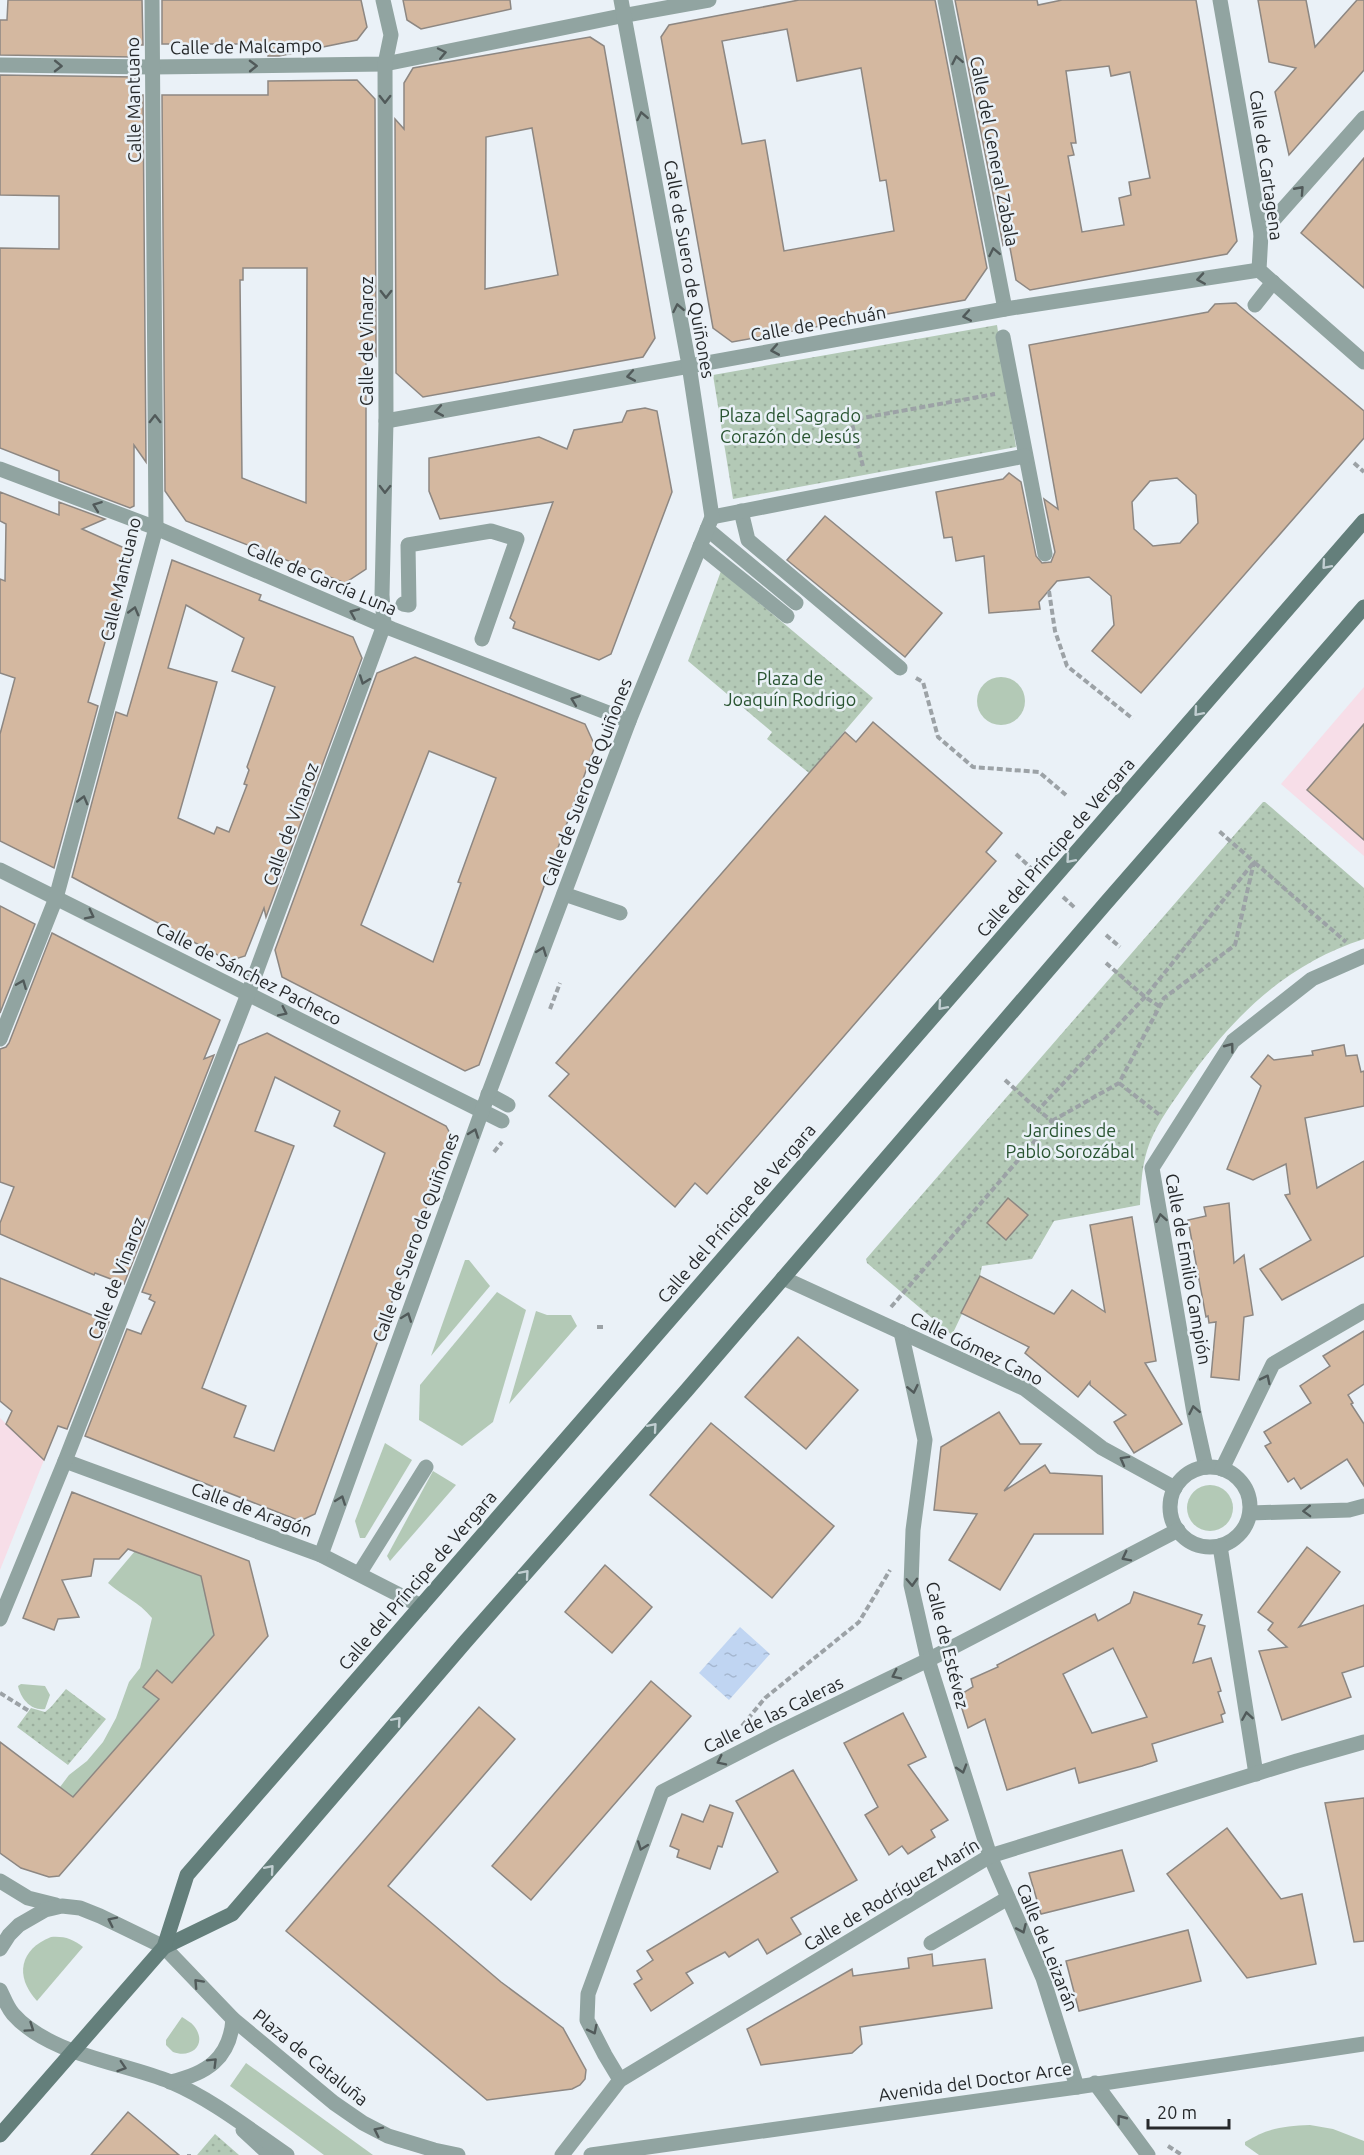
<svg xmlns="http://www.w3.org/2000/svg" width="1364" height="2155" viewBox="0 0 1364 2155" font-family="Ubuntu,sans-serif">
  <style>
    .education { fill: #f7dee8 }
    .green { fill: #b3c9b6 }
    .park { fill: url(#park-dots) }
    .water { fill: url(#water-ripples) }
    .building { fill: #d4b8a0; stroke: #8d8782; stroke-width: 1.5; fill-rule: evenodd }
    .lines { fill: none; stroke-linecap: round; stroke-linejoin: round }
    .path { stroke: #9ca2a6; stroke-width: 4; stroke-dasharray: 6 3; stroke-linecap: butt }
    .service { stroke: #91a4a1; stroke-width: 15 }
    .pedestrian { stroke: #91a4a1; stroke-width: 15 }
    .minor { stroke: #91a4a1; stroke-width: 15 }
    .tertiary { stroke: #91a4a1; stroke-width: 15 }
    .secondary { stroke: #647f7b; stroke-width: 15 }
    .oneway { stroke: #515a5a }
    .oneway2 { stroke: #c2cfd2 }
    .labels { text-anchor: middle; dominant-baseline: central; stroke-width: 5; stroke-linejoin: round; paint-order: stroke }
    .street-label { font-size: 18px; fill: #26292b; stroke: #eaf1f7 }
    .park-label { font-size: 18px; fill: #295431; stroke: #eaf1f7 }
  </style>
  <defs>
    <pattern id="park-dots" width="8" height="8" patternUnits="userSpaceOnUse" patternTransform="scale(1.5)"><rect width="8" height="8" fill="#b3c9b6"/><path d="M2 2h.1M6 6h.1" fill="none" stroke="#9aad9d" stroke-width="1.8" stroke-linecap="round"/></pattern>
    <pattern id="water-ripples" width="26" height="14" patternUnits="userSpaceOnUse" patternTransform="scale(1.5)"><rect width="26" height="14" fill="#c0d5f2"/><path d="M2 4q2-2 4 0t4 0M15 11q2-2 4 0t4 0" fill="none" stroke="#a5b7d0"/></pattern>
  </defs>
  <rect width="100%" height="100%" fill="#eaf1f7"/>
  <g class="education">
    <path d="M1364 687V856L1281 784Z"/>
    <path d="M0 1418 44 1460 0 1570Z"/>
  </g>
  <g class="green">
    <circle cx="1001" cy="701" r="24"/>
    <path d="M465 1260H469L490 1286 431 1356Z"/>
    <path d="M497 1292 526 1310 493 1422 462 1446 419 1420 420 1385Z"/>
    <path d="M536 1311 547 1315H571L577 1326 509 1404Z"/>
    <path d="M385 1443 412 1460 365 1538H360L355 1521Z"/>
    <path d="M433 1471 456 1485 390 1561 387 1556Z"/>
    <circle cx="1210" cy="1508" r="23"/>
    <path d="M135 1551 201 1576 214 1635 73 1797 60 1787 69 1775 87 1761 103 1742 116 1718 129 1682 140 1668 152 1618C138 1601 124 1597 108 1583Z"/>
    <path d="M21 1684 45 1686 50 1695 45 1709C31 1711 21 1699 18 1686Z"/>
    <path d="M51 1937C64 1936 73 1939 83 1947L37 2001C14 1976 20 1949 51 1937Z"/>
    <path d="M182 2017C186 2020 191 2022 194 2026 208 2044 192 2059 173 2052L166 2045V2040Z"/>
    <path d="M246 2063 373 2155H324L230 2086Z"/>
    <path d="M1310 2125 1333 2129 1364 2141V2155H1259L1245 2145V2142C1268 2128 1284 2126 1310 2125Z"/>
  </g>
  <g class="park">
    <path d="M997 325 1016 447 733 499 713 375Z"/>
    <path d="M721 571 873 698 809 773 767 739 772 732 688 661Z"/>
    <path d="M1263 802H1265L1364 888V939C1286 964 1232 1017 1186 1083 1173 1102 1159 1120 1150 1142 1142 1162 1141 1183 1140 1205L1054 1221 1032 1259 982 1266 980 1276 952 1335 867 1263 866 1259Z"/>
    <path d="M66 1689 106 1719 68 1765 17 1727 31 1708 45 1712 51 1707Z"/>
    <path d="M215 2134 239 2155H197Z"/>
  </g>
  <path class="water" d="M740 1627 770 1654 729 1700 699 1673Z"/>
  <g class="building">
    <path d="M8 0H142L143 45H135V57L0 55V20H7Z"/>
    <path d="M162 0H361L367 27 357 40 279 56H268V44H162Z"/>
    <path d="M403 0H510L511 9 421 29 407 20Z"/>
    <path d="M799 0H935L987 268 965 300 732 342 713 328 661 37 669 25ZM787 29 797 81 861 68 880 181 886 180 894 231 784 251 765 140 742 144 722 41Z"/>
    <path d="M955 0H1037L1038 5 1062 0H1196L1237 241 1227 254 1030 290 1016 280 1008 237 1003 245ZM1109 66 1111 76 1130 72 1150 178 1129 182 1131 195 1119 198 1124 225 1082 232 1068 156 1074 155 1071 143H1076L1066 71Z"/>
    <path d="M1258 0H1306L1315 47 1357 0H1364V70L1289 155 1275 92 1296 68 1269 62Z"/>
    <path d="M590 37 604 46 655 338 643 357 423 397 396 373 395 119 404 129V83L413 68ZM532 128 558 275 485 289 486 137Z"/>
    <path d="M0 75 135 77V95H143L146 462 134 445V506L130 508 59 481V471L0 448V248L59 249V196L0 195Z"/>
    <path d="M357 80 375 99 376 356 366 347V569L345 583 186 521 165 491 162 95H268V81ZM243 268H307L306 503 242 478 240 280H243Z"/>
    <path d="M1364 158V288L1301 233Z"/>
    <path d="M1236 303 1364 411V438L1141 693 1092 651 1114 625 1111 596 1089 577 1057 581 1039 602 1040 609 989 613 984 556 956 561 952 537 944 538 936 492 1003 479 1009 473 1021 482 1036 556 1042 563 1051 562 1055 552 1044 499 1058 509 1029 345 1208 312 1215 304ZM1177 478 1196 495 1198 523 1180 543 1153 546 1134 529 1132 502 1150 481Z"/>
    <path d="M645 408 657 411 672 492 611 654 599 660 513 628 515 622 510 618 553 502 440 519 429 491V458L539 437 567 449 574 430 622 422 627 411Z"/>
    <path d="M0 492 59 515V502L105 519 82 529 131 551 88 702 98 706 54 868 0 841V734L15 678 0 673V579L5 581 6 524 0 521Z"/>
    <path d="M825 516 942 613 905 657 787 560Z"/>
    <path d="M172 560 261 595 259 600 353 637 362 658 266 917 264 908 245 956 229 961 72 877 116 712 127 716ZM186 605 244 638 232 671 275 687 247 767 249 770 244 784 247 785 229 832 217 827 214 834 178 818 217 682 168 668Z"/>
    <path d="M415 657 585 724 595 746 479 1065 465 1071 282 977 275 950 377 673ZM429 751 496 778 458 882 461 883 433 962 361 925Z"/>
    <path d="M873 722 1002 833 986 852 996 861 707 1194 695 1183 675 1207 549 1096 569 1074 556 1063 845 732 856 742Z"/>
    <path d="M1364 724V840L1307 790Z"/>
    <path d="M0 906 35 924 0 1013Z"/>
    <path d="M52 933 220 1020 204 1059 214 1055 124 1284 95 1273 94 1275 0 1234V1223L14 1187 0 1182V1049L6 1047 9 1043Z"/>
    <path d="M267 1033 446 1126 452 1137 315 1514 300 1521 85 1436 127 1329 141 1334 155 1302 149 1299 151 1295 142 1292 239 1045ZM275 1077 340 1111 334 1126 385 1153 274 1451 234 1437 246 1406 202 1388 294 1146 255 1131Z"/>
    <path d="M1344 1045 1346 1056 1357 1055 1361 1072 1364 1071V1106L1305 1118 1317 1188 1364 1161V1256L1282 1300 1260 1269 1311 1240 1285 1195 1290 1194 1286 1164 1253 1180 1227 1169 1261 1086 1251 1077 1268 1055 1274 1060 1313 1055 1312 1051Z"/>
    <path d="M1008 1198 1028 1215 1006 1240 987 1223Z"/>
    <path d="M1229 1203 1234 1263 1244 1255 1253 1315 1244 1317 1239 1380 1211 1377 1216 1322 1209 1323 1208 1316 1206 1317 1188 1220 1206 1216 1204 1207Z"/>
    <path d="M1132 1217 1156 1361 1145 1363 1182 1424 1134 1453 1114 1422 1126 1415 1090 1385V1382L1078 1397 1025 1353 1029 1347 961 1313 980 1276 1054 1314 1072 1290 1105 1312 1090 1225Z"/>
    <path d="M0 1278 109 1322 67 1429 58 1426 44 1460 6 1424 12 1411 0 1401Z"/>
    <path d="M1364 1331V1384L1348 1395 1353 1403 1351 1404 1364 1424V1486L1347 1459 1301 1489 1294 1478 1288 1482 1265 1446 1271 1443 1264 1432 1311 1403 1300 1386 1330 1366 1323 1356Z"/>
    <path d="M798 1337 858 1390 806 1449 745 1397Z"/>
    <path d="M999 1412 1020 1444H1041L1004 1491 1045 1465 1050 1473 1102 1476 1103 1534H1034L1000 1590 949 1560 977 1514 934 1510 941 1447Z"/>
    <path d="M711 1423 834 1526 772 1598 650 1495Z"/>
    <path d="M72 1492 249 1561 268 1636 59 1876 49 1877 21 1868 0 1853V1742L73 1797 159 1699 143 1687 157 1670 172 1683 214 1635 201 1576 128 1549 119 1559H94L91 1576 62 1580 79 1617 58 1619 54 1630 23 1618Z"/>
    <path d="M1307 1547 1340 1572 1299 1627 1364 1605V1666L1342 1673 1351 1697 1282 1720 1259 1651 1287 1647 1268 1630 1273 1623 1258 1612Z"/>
    <path d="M605 1565 652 1607 612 1653 565 1612Z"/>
    <path d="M1134 1592 1202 1615 1198 1624 1205 1626 1193 1663 1211 1658 1221 1691 1218 1692 1225 1713 1221 1715 1223 1722 1152 1744 1157 1761 1142 1766 1079 1783 1075 1768 1007 1790 985 1719 968 1728 958 1696 973 1687 971 1679 998 1667 997 1665 1095 1614 1098 1621 1130 1603ZM1113 1648 1147 1717 1092 1733 1063 1674Z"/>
    <path d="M651 1681 691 1716 531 1900 492 1866Z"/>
    <path d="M479 1707 515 1739 388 1886 501 1982 563 2028 586 2070 585 2079 580 2085 572 2089 487 2100 286 1931Z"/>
    <path d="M903 1713 926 1757 908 1765 948 1820 931 1830 935 1837 908 1854 902 1846 889 1855 865 1815 878 1807 844 1743Z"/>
    <path d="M793 1770 857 1880 791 1918 801 1934 767 1954 758 1939 729 1957 725 1952 686 1973 693 1983 651 2011 634 1984 642 1979 637 1971 653 1960 647 1951 778 1872 736 1801Z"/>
    <path d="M1364 1798V1941L1354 1942 1325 1803Z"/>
    <path d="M710 1805 733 1813 722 1847 718 1846 710 1869 677 1857 679 1850 670 1846 682 1814 703 1822Z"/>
    <path d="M1227 1828 1281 1899 1302 1894 1316 1964 1247 1978 1167 1874Z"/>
    <path d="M1122 1850 1134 1891 1041 1914 1029 1873Z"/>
    <path d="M1188 1930 1201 1981 1079 2011 1066 1961Z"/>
    <path d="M932 1954 933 1966 985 1959 992 2008 860 2027 862 2044 852 2053 761 2065 747 2029 852 1969 853 1976 909 1968 908 1958Z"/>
    <path d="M128 2112 179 2155H91Z"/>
  </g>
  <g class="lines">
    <g class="path">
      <path d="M1354 463 1364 472"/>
      <path d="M863 466 851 420 995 394"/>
      <path d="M1049 591 1055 631 1067 666 1133 719"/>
      <path d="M916 678 923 682 938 737 973 767 1039 772 1066 795"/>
      <path d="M1016 854 1033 870"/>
      <path d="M1063 897 1075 908"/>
      <path d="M1106 935 1120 947"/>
      <path d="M1106 963 1145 997 1159 1006"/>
      <path d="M550 1009 560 983"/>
      <path d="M1005 1080 1038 1110"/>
      <path d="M1119 1083 1161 1116"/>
      <path d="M1052 1121 1119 1083 1164 998 1235 945 1254 862 1219 831"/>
      <path d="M494 1152 502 1142"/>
      <path d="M891 1307 1052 1121 1038 1110 1145 997 1254 862 1346 942"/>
      <path d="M597 1327H606"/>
      <path d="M0 1693 29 1711"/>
      <path d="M742 1726 765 1698 859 1622 890 1570"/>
      <path d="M1168 2146 1182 2155"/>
      <path d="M189 2154V2155"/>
    </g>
    <g class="service">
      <path d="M1255 305 1273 282"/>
      <path d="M707 529 796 603"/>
      <path d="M700 546 787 616"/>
      <path d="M564 894 620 913"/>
      <path d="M488 1094 508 1105"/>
      <path d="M482 1111 502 1121"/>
      <path d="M359 1574 426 1467"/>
      <path d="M931 1943 1008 1898"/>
    </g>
    <g class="pedestrian">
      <path d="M1003 337 1045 554"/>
      <path d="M741 511 748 540 900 668"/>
      <path d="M712 517 1025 456"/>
      <path d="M403 604 409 605 408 545 491 531 517 539 482 639"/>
    </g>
    <g class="minor">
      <path d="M945 0 1005 309"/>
      <path d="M0 65 152 67 385 64 616 17 709 0"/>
      <path d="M1261 234 1364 118"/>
      <path d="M386 421 1005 309 1259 270"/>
      <path d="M0 469 156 528 392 629 629 721"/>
      <path d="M0 870 482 1111"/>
      <path d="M0 1039 56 898 156 528 152 0"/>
      <path d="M783 1278 1025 1389 1102 1448 1175 1488"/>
      <path d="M901 1332 925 1440 913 1530 911 1585 928 1660 990 1856 1043 1978 1077 2087"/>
      <path d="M65 1461 321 1555 421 1606"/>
      <path d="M1206 1467 1194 1413 1152 1168 1233 1041 1312 979 1364 956"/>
      <circle cx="1210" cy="1507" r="40"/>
      <path d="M1222 1469 1273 1364 1364 1311"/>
      <path d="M1250 1513 1349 1510 1364 1506"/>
      <path d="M1220 1546 1256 1774"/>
      <path d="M321 1555 482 1111 629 721 712 517 689 365 621 0"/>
      <path d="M0 1619 65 1461 248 994 384 625 382 595 386 421 385 64 391 35 383 0"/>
      <path d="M620 2080 605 2055 587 2020 588 1994 662 1792 775 1734 928 1660 1178 1530"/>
      <path d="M1095 2083 1148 2155"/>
      <path d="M243 2130 270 2155"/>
      <path d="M562 2155 620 2080 990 1856 1297 1761 1364 1742"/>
    </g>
    <g class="tertiary">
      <path d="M1220 0 1261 234 1259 270 1364 362"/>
      <path d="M0 1881 28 1898 56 1905"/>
      <path d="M0 1949 9 1935 19 1925 45 1910 62 1906 80 1908 100 1916 164 1947 233 2019 334 2103 363 2123 388 2136 434 2150 458 2155"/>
      <path d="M0 1990C4 1998 7 2007 13 2014 49 2055 122 2062 171 2082 213 2100 249 2129 287 2155"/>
      <path d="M170 2082C206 2074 230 2059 233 2019"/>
      <path d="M591 2155 1077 2087 1364 2044"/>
    </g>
    <g class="secondary">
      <path d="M164 1947 232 1914 466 1641 686 1391 1105 904 1364 607"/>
      <path d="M0 2135 164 1947 187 1875 1364 521"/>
    </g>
  </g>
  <defs><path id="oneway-chevron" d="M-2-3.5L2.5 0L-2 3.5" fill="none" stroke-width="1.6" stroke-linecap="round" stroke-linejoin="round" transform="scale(1.5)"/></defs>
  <g class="oneway">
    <use href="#oneway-chevron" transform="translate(442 53) rotate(-12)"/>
    <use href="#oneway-chevron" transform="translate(957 60) rotate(-101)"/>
    <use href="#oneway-chevron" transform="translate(58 66) rotate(1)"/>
    <use href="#oneway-chevron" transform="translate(253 66) rotate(-1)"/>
    <use href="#oneway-chevron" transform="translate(385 99) rotate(90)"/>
    <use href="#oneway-chevron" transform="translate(642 116) rotate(-101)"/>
    <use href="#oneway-chevron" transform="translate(1300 190) rotate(-48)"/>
    <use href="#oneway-chevron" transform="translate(994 252) rotate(-101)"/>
    <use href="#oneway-chevron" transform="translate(1201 279) rotate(171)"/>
    <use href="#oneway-chevron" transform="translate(386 294) rotate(90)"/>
    <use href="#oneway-chevron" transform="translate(678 308) rotate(-101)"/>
    <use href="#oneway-chevron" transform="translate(967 316) rotate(170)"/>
    <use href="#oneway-chevron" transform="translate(775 350) rotate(170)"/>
    <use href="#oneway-chevron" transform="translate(631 376) rotate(170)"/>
    <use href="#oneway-chevron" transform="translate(439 411) rotate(170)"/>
    <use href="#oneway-chevron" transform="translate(155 419) rotate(-90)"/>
    <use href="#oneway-chevron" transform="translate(385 489) rotate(91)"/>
    <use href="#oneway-chevron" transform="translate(97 506) rotate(-159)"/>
    <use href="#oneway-chevron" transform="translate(134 611) rotate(-75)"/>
    <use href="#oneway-chevron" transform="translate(354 613) rotate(-157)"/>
    <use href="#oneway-chevron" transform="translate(364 680) rotate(110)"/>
    <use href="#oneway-chevron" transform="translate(575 700) rotate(-159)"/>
    <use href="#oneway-chevron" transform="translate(83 800) rotate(-75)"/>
    <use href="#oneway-chevron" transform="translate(90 915) rotate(27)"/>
    <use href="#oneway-chevron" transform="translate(542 951) rotate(-69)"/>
    <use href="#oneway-chevron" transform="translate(22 984) rotate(-68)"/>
    <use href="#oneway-chevron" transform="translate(283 1012) rotate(26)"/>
    <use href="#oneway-chevron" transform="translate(1230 1047) rotate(-53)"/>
    <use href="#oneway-chevron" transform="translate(474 1133) rotate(-70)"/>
    <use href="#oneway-chevron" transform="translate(1161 1218) rotate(-100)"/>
    <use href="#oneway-chevron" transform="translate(407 1317) rotate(-70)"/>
    <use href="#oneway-chevron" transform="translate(1266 1379) rotate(-64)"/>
    <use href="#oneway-chevron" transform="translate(913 1389) rotate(78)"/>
    <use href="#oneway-chevron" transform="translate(1194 1410) rotate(-101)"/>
    <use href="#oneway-chevron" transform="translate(1124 1460) rotate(-151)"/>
    <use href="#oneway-chevron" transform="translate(341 1500) rotate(-70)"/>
    <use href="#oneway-chevron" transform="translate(1307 1511) rotate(178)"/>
    <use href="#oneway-chevron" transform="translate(1126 1557) rotate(153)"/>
    <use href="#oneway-chevron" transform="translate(912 1582) rotate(87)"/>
    <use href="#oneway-chevron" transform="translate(896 1675) rotate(154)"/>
    <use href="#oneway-chevron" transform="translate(1247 1716) rotate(-99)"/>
    <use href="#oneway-chevron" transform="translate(721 1761) rotate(154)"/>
    <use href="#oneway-chevron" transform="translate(962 1769) rotate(73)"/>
    <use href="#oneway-chevron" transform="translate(642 1846) rotate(110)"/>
    <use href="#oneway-chevron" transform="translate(112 1921) rotate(-154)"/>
    <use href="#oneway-chevron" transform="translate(1022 1929) rotate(66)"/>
    <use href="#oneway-chevron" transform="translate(198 1983) rotate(-133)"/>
    <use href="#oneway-chevron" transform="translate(30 2028) rotate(34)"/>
    <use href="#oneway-chevron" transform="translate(593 2030) rotate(63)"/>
    <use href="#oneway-chevron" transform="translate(213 2062) rotate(-45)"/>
    <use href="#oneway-chevron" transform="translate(122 2067) rotate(18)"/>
    <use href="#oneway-chevron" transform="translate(1121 2119) rotate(-127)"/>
    <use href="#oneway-chevron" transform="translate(378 2131) rotate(-154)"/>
  </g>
  <g class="oneway2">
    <use href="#oneway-chevron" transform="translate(1326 565) rotate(131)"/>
    <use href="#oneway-chevron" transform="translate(1198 712) rotate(131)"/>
    <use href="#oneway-chevron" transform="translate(1070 859) rotate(131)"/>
    <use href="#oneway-chevron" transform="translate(942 1006) rotate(131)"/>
    <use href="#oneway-chevron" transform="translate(653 1427) rotate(-49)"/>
    <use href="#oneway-chevron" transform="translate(525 1574) rotate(-49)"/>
    <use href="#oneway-chevron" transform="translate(397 1721) rotate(-49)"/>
    <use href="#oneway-chevron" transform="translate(270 1869) rotate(-49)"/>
  </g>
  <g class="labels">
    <g class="street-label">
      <text transform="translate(246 46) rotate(-1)">Calle de Malcampo</text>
      <text transform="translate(133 100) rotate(-91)">Calle Mantuano</text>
      <text transform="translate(995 151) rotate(79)">Calle del General Zabala</text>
      <text transform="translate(1267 165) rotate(82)">Calle de Cartagena</text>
      <text transform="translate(690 269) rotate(80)">Calle de Suero de Quiñones</text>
      <text transform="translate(818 323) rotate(-10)">Calle de Pechuán</text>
      <text transform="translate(366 341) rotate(-90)">Calle de Vinaroz</text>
      <text transform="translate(322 578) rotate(23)">Calle de García Luna</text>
      <text transform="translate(120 579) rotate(-77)">Calle Mantuano</text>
      <text transform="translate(586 782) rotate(-69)">Calle de Suero de Quiñones</text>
      <text transform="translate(290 824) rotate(-70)">Calle de Vinaroz</text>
      <text transform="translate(1055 847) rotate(-49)">Calle del Príncipe de Vergara</text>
      <text transform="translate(249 973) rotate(27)">Calle de Sánchez Pacheco</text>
      <text transform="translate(736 1213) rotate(-49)">Calle del Príncipe de Vergara</text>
      <text transform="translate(415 1237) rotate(-70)">Calle de Suero de Quiñones</text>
      <text transform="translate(1189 1269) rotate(80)">Calle de Emilio Campión</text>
      <text transform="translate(116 1278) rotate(-69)">Calle de Vinaroz</text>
      <text transform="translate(977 1348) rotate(26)">Calle Gómez Cano</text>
      <text transform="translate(252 1509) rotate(20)">Calle de Aragón</text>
      <text transform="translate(417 1580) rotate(-49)">Calle del Príncipe de Vergara</text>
      <text transform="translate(948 1645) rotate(76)">Calle de Estévez</text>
      <text transform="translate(773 1714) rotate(-26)">Calle de las Caleras</text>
      <text transform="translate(891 1894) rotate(-31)">Calle de Rodríguez Marín</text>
      <text transform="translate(1048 1947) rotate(68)">Calle de Leizarán</text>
      <text transform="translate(311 2057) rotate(39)">Plaza de Cataluña</text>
      <text transform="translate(975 2081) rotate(-8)">Avenida del Doctor Arce</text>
    </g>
    <g class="park-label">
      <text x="790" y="415">Plaza del Sagrado<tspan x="790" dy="21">Corazón de Jesús</tspan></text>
      <text x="790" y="678">Plaza de<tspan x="790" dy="21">Joaquín Rodrigo</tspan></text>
      <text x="1070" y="1130">Jardines de<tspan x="1070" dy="21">Pablo Sorozábal</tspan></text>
    </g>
  </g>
  <path d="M1148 2119v9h81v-9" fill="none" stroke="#26292b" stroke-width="3"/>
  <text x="1157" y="2119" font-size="18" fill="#26292b" stroke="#eaf1f7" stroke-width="4.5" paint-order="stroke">20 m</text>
</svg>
